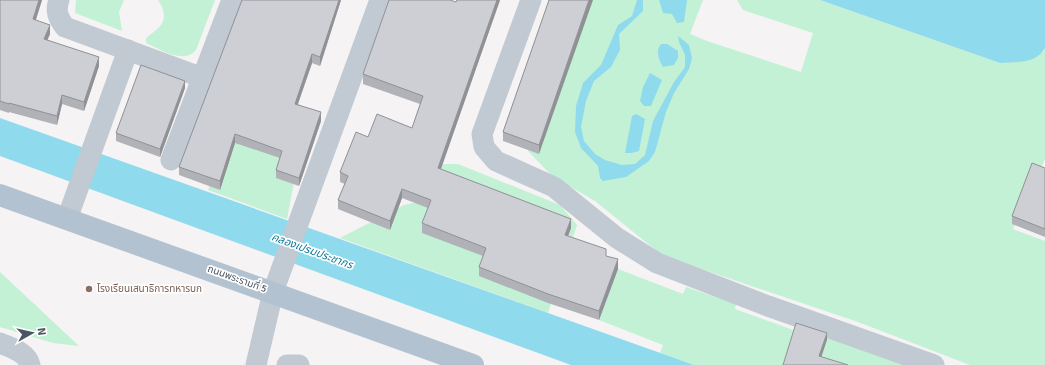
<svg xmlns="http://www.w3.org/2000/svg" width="1045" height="365" viewBox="0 0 1045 365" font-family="Signika,'Noto Sans Thai',sans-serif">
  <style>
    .green { fill: #c3f1d5 }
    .water { fill: #90daee }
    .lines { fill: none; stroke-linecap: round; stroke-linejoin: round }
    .minor { stroke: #c1cad2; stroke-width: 21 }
    .major { stroke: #b3c2d1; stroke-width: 22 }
    .wall { fill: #b0b2b7 }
    .shaded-wall { fill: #909195 }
    .building { fill: #cdcfd5; stroke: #909195 }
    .education-dot { fill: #8d6e63; stroke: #fff; stroke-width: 1.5 }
    .labels { text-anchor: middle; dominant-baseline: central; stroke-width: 3.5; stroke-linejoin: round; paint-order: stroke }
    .street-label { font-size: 10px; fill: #4a5661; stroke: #fff }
    .education-label { font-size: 10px; fill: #785e54; stroke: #fff; text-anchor: start }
    .water-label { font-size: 11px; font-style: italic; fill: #0c7c9b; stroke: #fff }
  </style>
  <rect width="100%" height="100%" fill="#f5f3f3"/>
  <g class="green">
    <path d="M76 0H124L119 12 122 31 75 13Z"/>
    <path d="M158 0H215L196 50C183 65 160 49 146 43V38C161 27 171 20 158 0Z"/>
    <path d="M566 0H703L690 34 707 41 801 72 813 33 743 10 737 0H820L1000 63 1043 52 1045 48V159L1013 229 1045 241V365H970L858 322 663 256 595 201 552 176 528 151Z"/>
    <path d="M234 116 301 145 287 219 208 190Z"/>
    <path d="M443 164H458L560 205 577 225 548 313 340 238 404 205 426 200Z"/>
    <path d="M618 269 683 294 686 287 736 304 735 309 796 331 798 325 910 365H694L660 353 663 345 599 320Z"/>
    <path d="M0 272 79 346 53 343 0 327Z"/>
  </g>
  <g class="water">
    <path d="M637 0H643V11L619 34 620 50 611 67 594 81 586 101 581 127 584 141 595 154 605 160 622 165 635 164 645 155 653 121 674 82 685 67V55L679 42 678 36 689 45 692 58 689 69 674 93 666 112 655 152 649 161 626 177 603 181 600 178 598 166 581 148 575 132 576 106 583 83 601 65 618 25 632 16Z"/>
    <path d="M659 0H687L684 22 677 23 672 14 663 13Z"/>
    <path d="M820 0H1045V48C1036 64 1016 62 1000 63Z"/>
    <path d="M661 44H667L678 51V58L674 65 663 67C659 60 655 51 661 44Z"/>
    <path d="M650 73 662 80 651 106H644L640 101 643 87Z"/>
    <path d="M636 114 645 119 639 151 632 153H625L632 116Z"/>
    <path d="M0 118 694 365H571L0 156Z"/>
  </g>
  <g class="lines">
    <g class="minor">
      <path d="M59 0C55 11 58 18 65 27L203 78"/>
      <path d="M531 0 482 134 484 147 496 161 554 187 617 238 657 263 768 306 934 365"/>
      <path d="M171 160 232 0"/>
      <path d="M67 219 128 50"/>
      <path d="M0 343C11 348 27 352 30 365"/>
      <path d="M256 365 273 292 380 0"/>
      <path d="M287 365H299"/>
    </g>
    <path class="major" d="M0 195 473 365"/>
  </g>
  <g class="wall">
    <path d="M0 0H42L36 20 50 34 47 40 99 66 84 111 62 104 57 125 9 112V113L0 110Z"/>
    <path d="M341 0 320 66 312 63 298 104 321 121 299 186 276 178V170L280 158 235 143 220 190 179 175V167Z"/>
    <path d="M457 0H500L441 169 571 228 568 236 606 256 618 269 599 320 548 303 479 276V267L483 256 422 233V223L428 208 402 198 390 230 338 209V200L345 184 340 182V172L368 137 412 128 420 104 363 84V74L456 2Z"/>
    <path d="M549 0 539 154 503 141V132Z"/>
    <path d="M185 88 160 157 116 141V133Z"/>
    <path d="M1045 168V237L1012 224V216Z"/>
  </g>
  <g class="shaded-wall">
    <path d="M39 0H42L33 28V19Z"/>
    <path d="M339 0H341L320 66V57Z"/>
    <path d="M497 0H500L438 177V168Z"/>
    <path d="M589 0H593L539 154V145Z"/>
    <path d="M50 25V34L44 48V39Z"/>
    <path d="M312 54V63L295 112V104Z"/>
    <path d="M99 57V66L84 111V102Z"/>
    <path d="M185 81V88L160 157V149Z"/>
    <path d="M62 95V104L57 125V116Z"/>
    <path d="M321 112V121L299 186V178Z"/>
    <path d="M235 134V143L220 190V181Z"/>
    <path d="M402 189V198L390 230V221Z"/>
    <path d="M571 219V228L565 244V235Z"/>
    <path d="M618 259V269L599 320V311Z"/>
    <path d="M827 333V340L819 364V356Z"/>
  </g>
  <g class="building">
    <path d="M0 0H39L33 19 50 25 44 39 99 57 84 102 62 95 57 116 9 103V104L0 101Z"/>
    <path d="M242 0H339L320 57 312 54 295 104 321 112 299 178 276 170 282 151 235 134 220 181 179 167Z"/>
    <path d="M389 0H450L456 2 457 0H497L438 168 571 219 565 235 606 249V256L618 259 599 311 548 294 479 267 486 248 422 223 431 200 402 189 390 221 338 200 348 176 340 172 356 132 368 137 377 114 412 128 423 96 363 74Z"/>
    <path d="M549 0H589L539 145 503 132Z"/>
    <path d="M141 65 185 81 160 149 116 133Z"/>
    <path d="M1032 163 1045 168V229L1012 216Z"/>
    <path d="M796 323 827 333 819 356 848 365H783Z"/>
  </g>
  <circle class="education-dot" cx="89" cy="289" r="4"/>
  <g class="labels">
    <g class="street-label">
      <text transform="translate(237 279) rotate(20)">ถนนพระรามที่ 5</text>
    </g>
    <g class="education-label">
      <text x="97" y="289">โรงเรียนเสนาธิการทหารบก</text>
    </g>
    <g class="water-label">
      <text transform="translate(312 251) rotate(20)">คลองเปรมประชากร</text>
    </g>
  </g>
  <g transform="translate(32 333) rotate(82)" stroke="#ffffff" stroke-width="3" paint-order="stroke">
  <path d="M0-3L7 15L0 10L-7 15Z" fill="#4a5661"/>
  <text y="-6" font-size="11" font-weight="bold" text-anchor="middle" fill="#4a5661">N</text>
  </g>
</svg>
